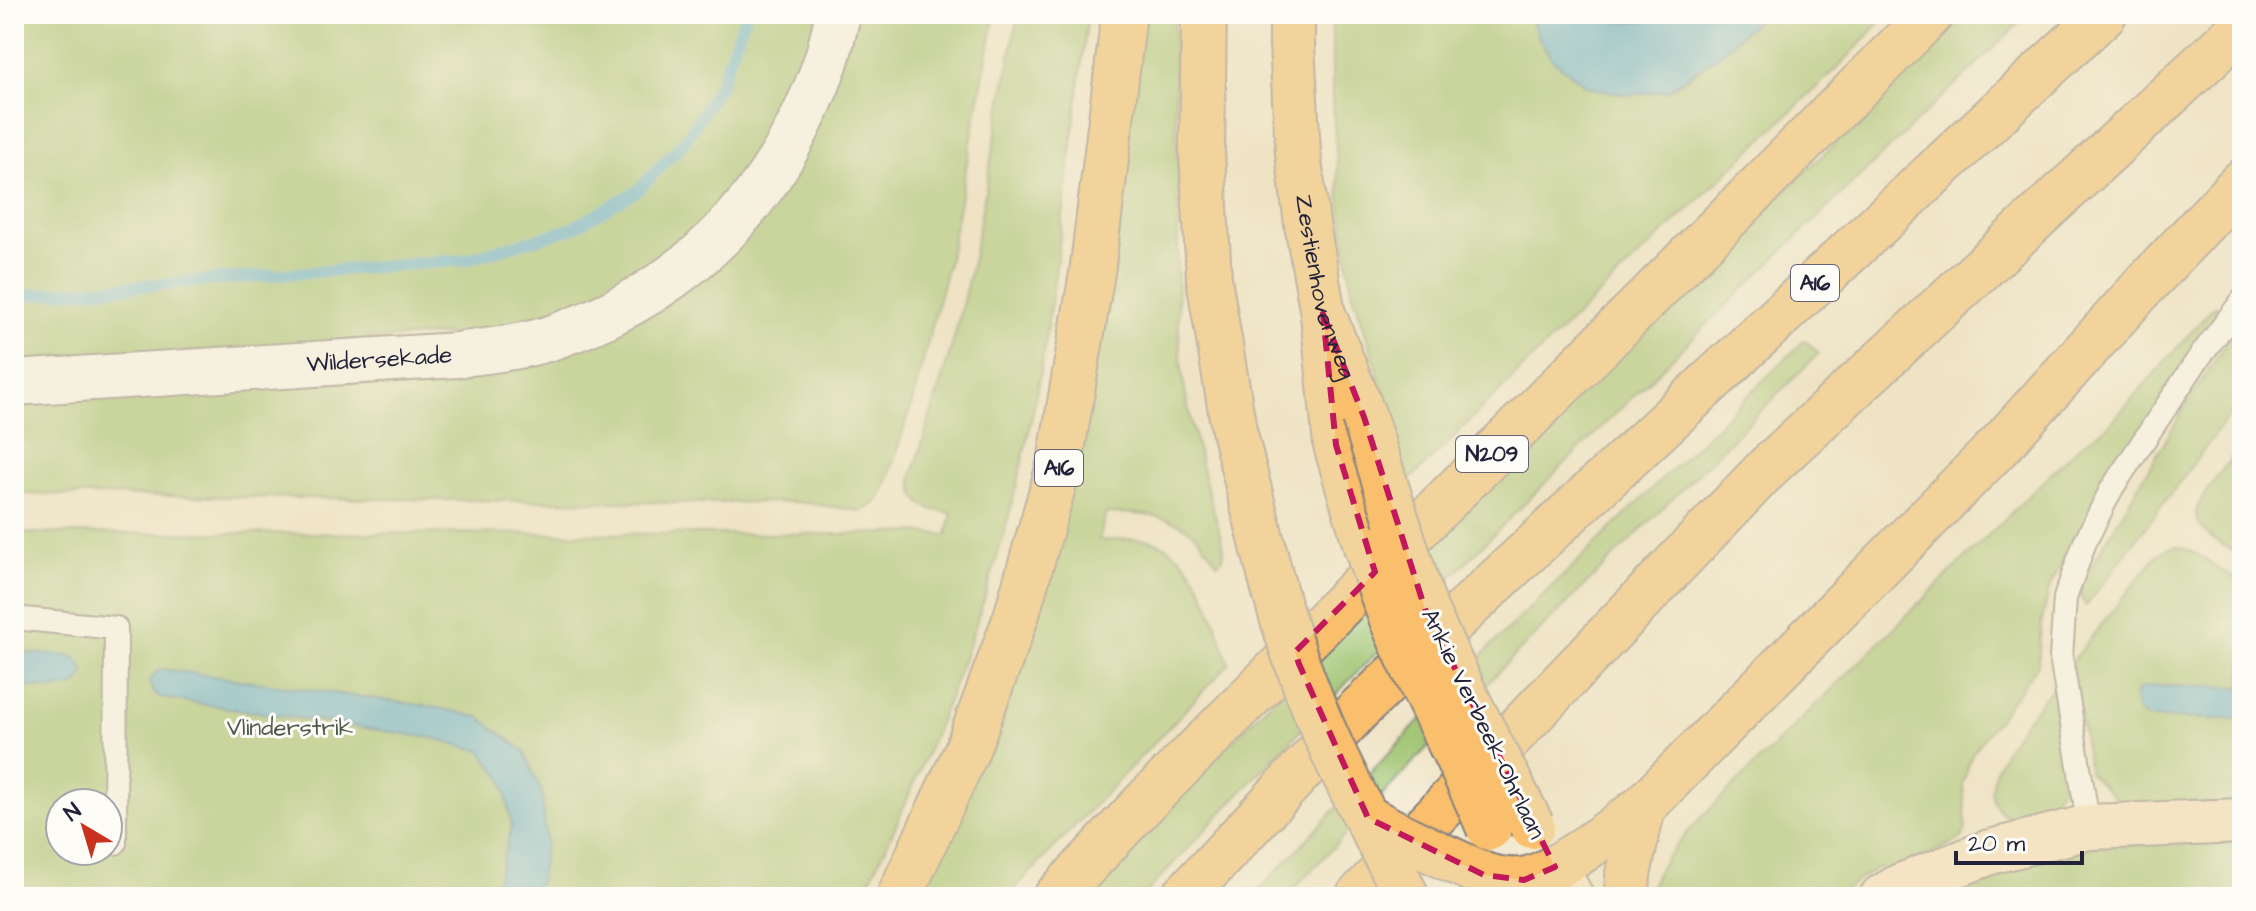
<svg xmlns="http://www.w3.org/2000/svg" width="2256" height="911" viewBox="0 0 2256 911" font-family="'Architects Daughter',sans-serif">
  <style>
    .green { fill: #9dc26d; stroke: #607254; stroke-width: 2; fill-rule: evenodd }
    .water { fill: #55aed2; stroke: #3c6886; stroke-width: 2 }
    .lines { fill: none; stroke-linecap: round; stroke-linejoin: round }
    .stream { stroke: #55aed2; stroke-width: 12 }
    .lane-casing { stroke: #888280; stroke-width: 26 }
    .street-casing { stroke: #888280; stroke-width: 48 }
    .secondary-casing { stroke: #888280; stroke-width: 48 }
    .primary-casing { stroke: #888280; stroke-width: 48 }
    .highway-casing { stroke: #888280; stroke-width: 48 }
    .lane { stroke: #fff; stroke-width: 22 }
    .street { stroke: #fff; stroke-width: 44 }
    .secondary { stroke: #fde5c4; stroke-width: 44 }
    .primary { stroke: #f9bf6c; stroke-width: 44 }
    .highway { stroke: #f9bf6c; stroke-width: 44 }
    .primary-bridge-casing { stroke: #888280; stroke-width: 48; stroke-linecap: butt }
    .highway-bridge-casing { stroke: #888280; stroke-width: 48; stroke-linecap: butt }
    .primary-bridge { stroke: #f9bf6c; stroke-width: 44 }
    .highway-bridge { stroke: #f9bf6c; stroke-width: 44 }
    .marked { fill: none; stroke: #c2185b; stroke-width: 6; stroke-dasharray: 16 10; stroke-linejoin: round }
    .labels { text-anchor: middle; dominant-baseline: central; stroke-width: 6; stroke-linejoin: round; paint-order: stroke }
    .shield { fill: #fdfcf7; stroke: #646373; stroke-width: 2 }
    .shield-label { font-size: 22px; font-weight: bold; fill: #22223b }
    .street-label { font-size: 24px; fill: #22223b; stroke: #fdfcf7 }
    .park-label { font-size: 24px; fill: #4d5a4c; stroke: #fdfcf7 }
  </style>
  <rect width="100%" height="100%" fill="#fdfcf7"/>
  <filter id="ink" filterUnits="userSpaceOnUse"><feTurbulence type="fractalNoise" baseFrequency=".0125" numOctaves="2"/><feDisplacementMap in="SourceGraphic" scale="16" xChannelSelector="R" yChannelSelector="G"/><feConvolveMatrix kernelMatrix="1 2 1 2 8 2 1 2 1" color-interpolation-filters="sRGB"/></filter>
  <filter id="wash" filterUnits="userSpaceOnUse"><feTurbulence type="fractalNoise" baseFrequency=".006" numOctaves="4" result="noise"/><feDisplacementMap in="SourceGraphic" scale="32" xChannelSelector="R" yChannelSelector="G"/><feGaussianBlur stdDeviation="1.8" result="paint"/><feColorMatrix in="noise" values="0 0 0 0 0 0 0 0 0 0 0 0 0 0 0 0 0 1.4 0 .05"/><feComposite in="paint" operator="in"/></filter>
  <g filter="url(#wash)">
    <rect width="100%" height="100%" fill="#efe3c4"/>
    <g class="green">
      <path d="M14 14H818L806 63 760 158 702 229 608 295 509 330 14 364Z"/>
      <path d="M855 14H995L948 264 913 400 886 485C881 499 875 506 861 511L798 502 684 503 14 494V401L647 315Z"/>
      <path d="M1018 14H1088C1073 130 1061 246 1042 361 1019 502 976 640 919 771 901 814 883 857 860 897H14V533L855 534 914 532 947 535 952 513C927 511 913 505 912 477L953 342 971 268ZM60 803H108V851H60Z"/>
      <path d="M1139 14H1175C1172 64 1177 115 1178 166 1180 240 1173 316 1185 390 1194 443 1210 497 1224 549L1223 558 1217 563C1211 554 1205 545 1198 537 1174 514 1136 513 1106 513L1099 540C1115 541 1132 537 1148 540 1200 550 1214 621 1229 664L1007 897H917L971 783Z"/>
      <path d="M1332 14H1530L1537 35 1553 60 1588 87 1668 91 1720 54 1763 14H1888L1847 58 1545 346 1402 488 1377 369 1351 287 1340 203 1332 97Z"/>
      <path d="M1959 14H2029C1727 303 1427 592 1142 897H1080C1247 727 1411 555 1579 387 1705 262 1841 147 1959 14Z"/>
      <path d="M2215 305 2220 310 2075 538 2049 588 2041 625 2038 665 1972 754 1963 783 1966 827 1964 833 1959 840 1949 845 1884 874 1879 867 1832 897H1648C1655 866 1678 844 1698 821L2077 448 2109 425Z"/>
      <path d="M2242 318V399L2086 606C2079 598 2081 588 2084 578L2188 402Z"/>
      <path d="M1805 340 1819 353 1508 662 1286 897H1252L1492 645Z"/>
      <path d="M2242 445V555C2227 548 2196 533 2196 514 2196 500 2232 458 2242 445Z"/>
      <path d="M2176 546C2198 550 2219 573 2242 580V687L2151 686 2148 718 2242 719V803L2122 804 2089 773 2072 661 2157 555 2164 550Z"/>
      <path d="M2053 687 2066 779 2045 815C2028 819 2011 823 1998 809 1971 778 2034 711 2053 687Z"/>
      <path d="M2242 841V897H1923L2069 848Z"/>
    </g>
    <g class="water">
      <path d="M1530 14H1608L1619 22 1649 20 1657 14H1763L1720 54 1667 91 1629 95 1588 87 1553 60 1537 35Z"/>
      <path d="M14 652 73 656C80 662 87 669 82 678 75 696 30 686 14 685Z"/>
      <path d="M163 669 434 707 479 717 524 751 542 793 546 843 539 882 528 897H482L498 877 512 826 503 781 481 751 433 738 161 698 154 693 149 682 157 671Z"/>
      <path d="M2151 686 2242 687V719L2148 718 2137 711 2135 695 2137 690Z"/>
    </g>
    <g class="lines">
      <path class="stream" d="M14 296 464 260 571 229 638 190 685 141 720 84 746 14"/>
    </g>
  </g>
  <g filter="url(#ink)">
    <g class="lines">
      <g class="lane-casing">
        <g id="lane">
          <path d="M14 618 116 628 115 843"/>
          <path d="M2089 827 2061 657 2065 598 2085 542 2112 488 2198 359 2242 301"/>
        </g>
      </g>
      <g class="street-casing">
        <g id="street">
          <path id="s1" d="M14 383 457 355C491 350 527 347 559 335 693 288 780 195 826 61 831 46 834 30 838 14"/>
        </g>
      </g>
      <g class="secondary-casing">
        <g id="secondary">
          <path d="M1555 867 1571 897"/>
          <path d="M1882 897 1901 886 1990 852 2089 827 2242 821"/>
        </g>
      </g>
      <g class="primary-casing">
        <g id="primary">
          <path d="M1204 14 1202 151 1209 279 1234 430 1263 546"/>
          <path id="s2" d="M1292 14V45L1298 153 1307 224 1323 314 1364 417"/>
        </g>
      </g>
      <g class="highway-casing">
        <g id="highway">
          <path d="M1323 314 1336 445 1366 546"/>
          <path d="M1484 875C1496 879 1509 881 1521 880 1551 878 1618 825 1643 807L2002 443 2142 288 2242 182"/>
          <path d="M899 897 967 750 1016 617 1060 462 1092 273 1124 14"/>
          <path d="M1056 897 1146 801 1931 14"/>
          <path d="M1183 897 1359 709 2104 14"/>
          <path d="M1358 897 1768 467 2242 27"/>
          <path d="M1627 897 1628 874 1643 807"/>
        </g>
      </g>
      <use href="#lane" class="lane"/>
      <use href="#street" class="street"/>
      <use href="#secondary" class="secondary"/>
      <use href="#primary" class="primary"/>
      <use href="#highway" class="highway"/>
      <g class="primary-bridge-casing">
        <g id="primary-bridge">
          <path d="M1364 417 1425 609 1469 703 1532 826"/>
          <path d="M1263 546C1279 614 1303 686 1332 749 1355 799 1383 848 1407 897"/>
        </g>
      </g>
      <g class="highway-bridge-casing">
        <g id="highway-bridge">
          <path d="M1366 546C1375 573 1384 601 1395 627 1424 696 1461 760 1489 828"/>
          <path d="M1368 818C1405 840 1445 856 1484 875"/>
        </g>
      </g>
      <use href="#primary-bridge" class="primary-bridge"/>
      <use href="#highway-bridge" class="highway-bridge"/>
    </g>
  </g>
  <path d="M0 0H2256V911H0ZM1323 314 1364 417 1425 609 1555 867 1524 880 1484 875 1368 818 1299 664 1295 652 1375 572 1336 445Z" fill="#efe3c4" fill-opacity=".55" fill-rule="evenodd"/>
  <path class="marked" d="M1323 314 1364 417 1425 609 1555 867 1524 880 1484 875 1368 818 1299 664 1295 652 1375 572 1336 445Z"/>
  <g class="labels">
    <g class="shield">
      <rect x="1791" y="265" width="48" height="36" rx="6"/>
      <rect x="1456" y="436" width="72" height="36" rx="6"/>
      <rect x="1035" y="450" width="48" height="36" rx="6"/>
    </g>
    <g class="shield-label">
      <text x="1815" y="283">A16</text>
      <text x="1492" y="454">N209</text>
      <text x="1059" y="468">A16</text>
    </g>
    <g class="street-label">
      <text stroke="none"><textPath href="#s2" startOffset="276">Zestienhovenweg</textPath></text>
      <text stroke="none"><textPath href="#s1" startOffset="366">Wildersekade</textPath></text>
      <text transform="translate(1483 724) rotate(64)">Ankie Verbeek-Ohrlaan</text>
    </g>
    <g class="park-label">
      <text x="290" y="728">Vlinderstrik</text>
    </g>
  </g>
  <rect width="2256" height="911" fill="none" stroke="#fdfcf7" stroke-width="48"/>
  <g transform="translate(84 827) rotate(322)"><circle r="38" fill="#fdfcf7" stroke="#a5a5ac" stroke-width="2"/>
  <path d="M0-6L14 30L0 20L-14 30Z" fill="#c8321e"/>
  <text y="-12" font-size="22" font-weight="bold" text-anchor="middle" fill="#22223b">N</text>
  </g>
  <path d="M1956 851v12h126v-12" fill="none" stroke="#22223b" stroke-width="4"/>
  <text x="1968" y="851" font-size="24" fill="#22223b" stroke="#fdfcf7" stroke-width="6" paint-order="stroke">20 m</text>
</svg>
